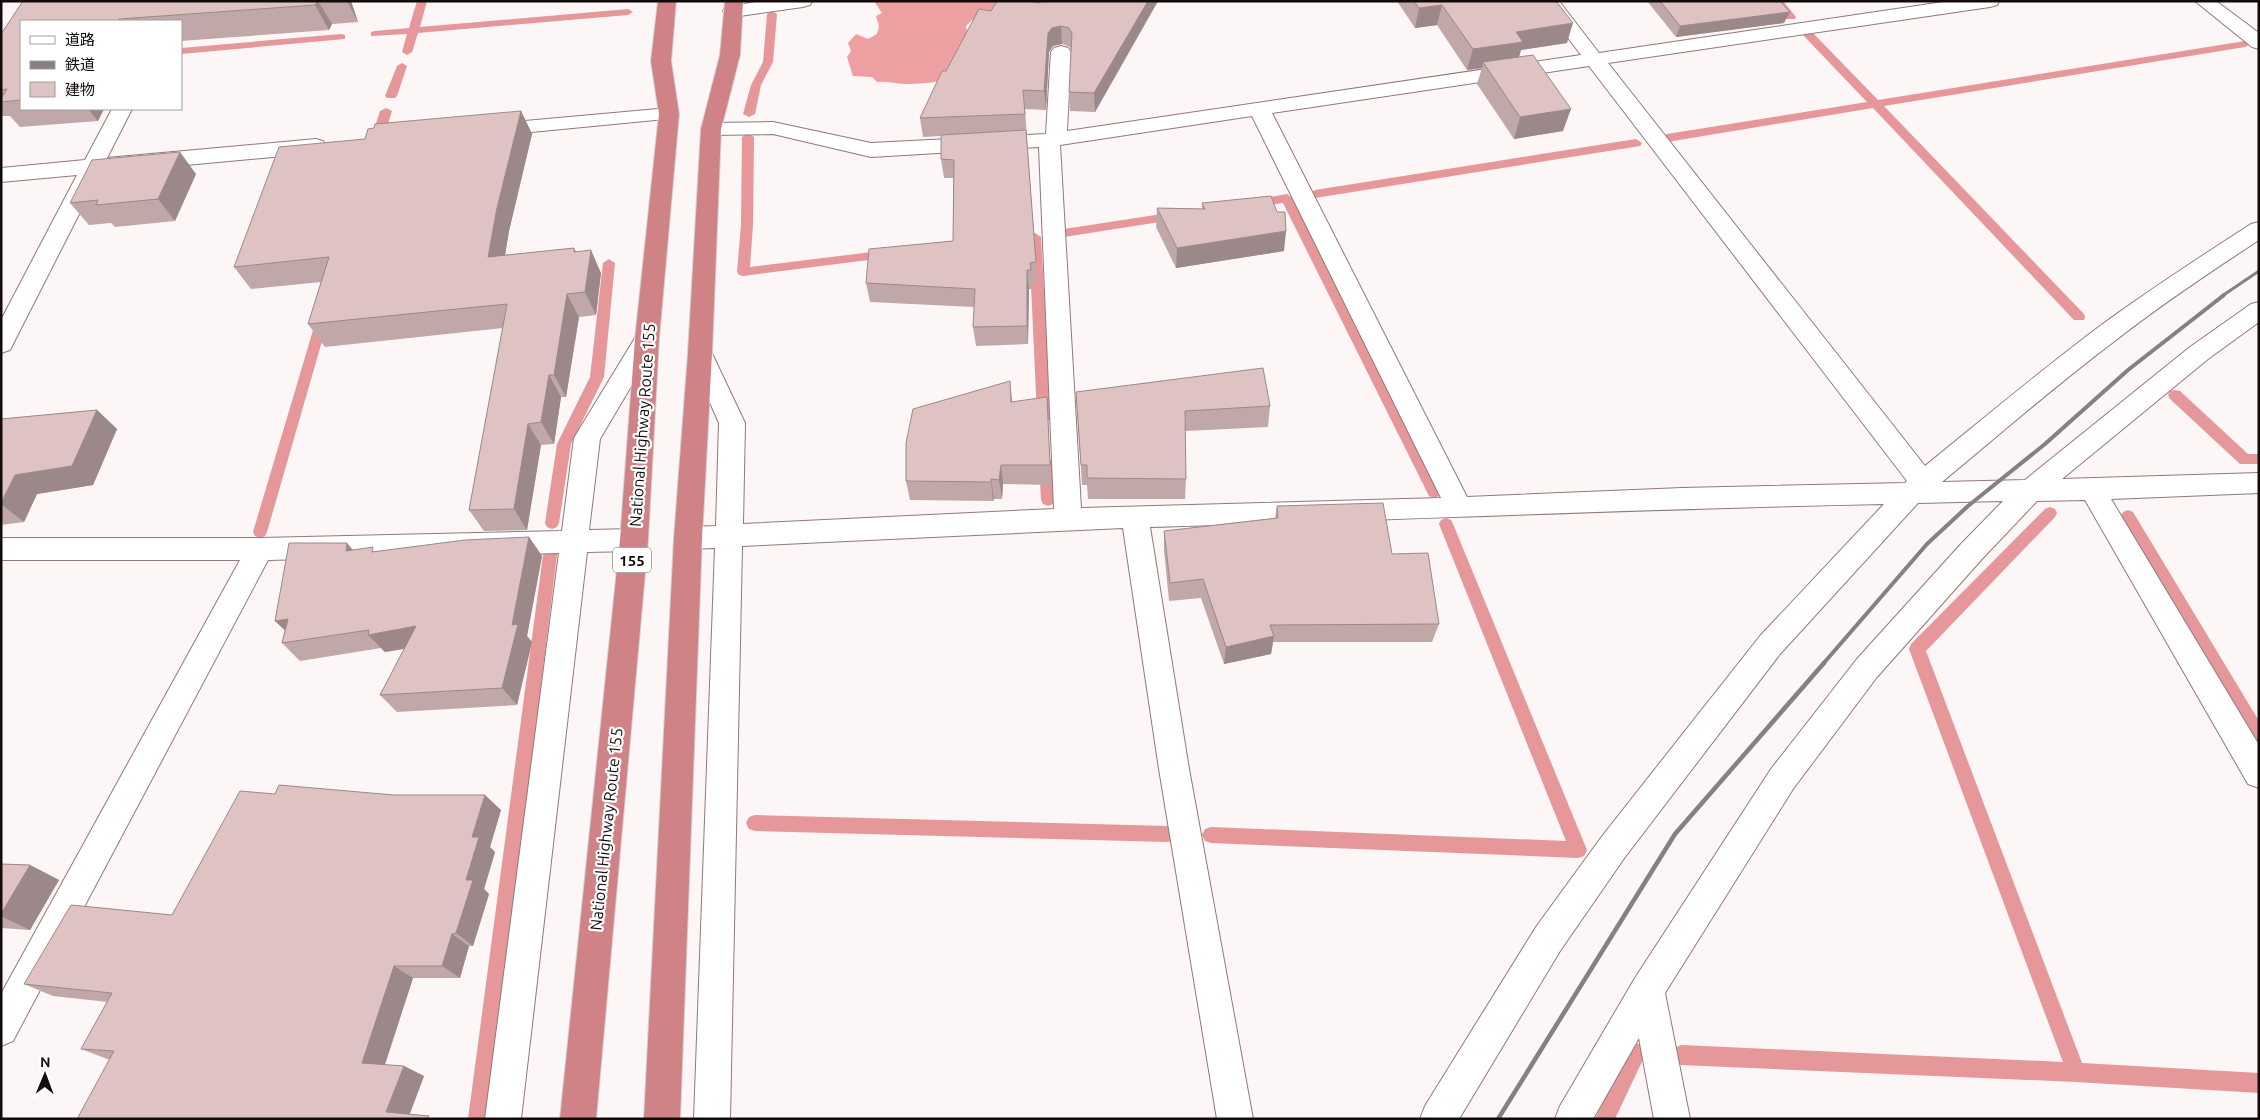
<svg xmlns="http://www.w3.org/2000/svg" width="2260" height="1120" viewBox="0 0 2260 1120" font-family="Ubuntu,'Noto Sans JP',sans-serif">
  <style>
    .forest { fill: #ee9fa2 }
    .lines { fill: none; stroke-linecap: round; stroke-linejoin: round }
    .stream { fill: #e6979a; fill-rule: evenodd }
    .street-casing { stroke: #937879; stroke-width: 2 }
    .highway-casing { stroke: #d5d3d3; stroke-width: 2 }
    .street { fill: #fff; fill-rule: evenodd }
    .highway { fill: #cf8386; fill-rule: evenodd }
    .rail-far2 { stroke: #878080; stroke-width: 3 }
    .rail-far1 { stroke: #878080; stroke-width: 4 }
    .rail { stroke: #878080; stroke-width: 4.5 }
    .wall { fill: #c0a8a8 }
    .shaded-wall { fill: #9c8888 }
    .building { fill: #dfc3c3; stroke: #9c8888 }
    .labels { text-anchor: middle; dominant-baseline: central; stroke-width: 4.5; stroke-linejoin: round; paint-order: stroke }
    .shield { fill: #fff; stroke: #5a5454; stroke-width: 1 }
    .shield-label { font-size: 15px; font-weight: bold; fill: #130a0a }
    .street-label { font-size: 16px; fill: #130a0a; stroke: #fff }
  </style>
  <rect width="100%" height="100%" fill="#fcf6f6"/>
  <path class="forest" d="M874 1H1022L997 13 973 19 966 26 968 36 944 80C931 83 918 84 905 84 895 84 888 81 877 82L872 77 853 76 847 57 851 51 848 43 856 34 868 39 877 34 879 26 876 16 882 13Z"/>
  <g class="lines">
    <g class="stream">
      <path d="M417 1H427L420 27 628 9 633 12 628 15 418 33 412 52 407 55 402 52 407 34 371 36V32L375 31 409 28Z"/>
      <path d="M1772 1H1783L1796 17 1795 19H1787Z"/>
      <path d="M772 11 777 14 773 62 761 85 755 114 749 117 743 114 751 85 763 62 767 14Z"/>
      <path d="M1808 31 1812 32 1878 100 2245 41 2250 44 2245 47 1884 106 2084 314 2085 317 2084 320H2074L1873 108 1667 142 1663 141 1661 138 1667 134 1867 102 1804 36 1803 34Z"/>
      <path d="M341 34 345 35V39L181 54V48Z"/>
      <path d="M402 63 407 66 397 96 395 98H387L385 96 397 66Z"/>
      <path d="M386 108 392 111 385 133 379 137 375 136 373 133 380 111Z"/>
      <path d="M748 133 754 137 753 225 750 267 888 250 892 251 894 254 892 257 743 276 739 275 737 272 741 225 742 137Z"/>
      <path d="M1636 139 1642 143 1640 146 1315 198 1309 194 1315 190Z"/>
      <path d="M1287 194 1293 198 1441 492 1439 496 1434 498 1429 496 1283 203 1252 208 1246 204 1252 200Z"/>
      <path d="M1175 212 1179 213 1181 216 1179 219 1064 237 1058 233 1064 229Z"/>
      <path d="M1035 233 1041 237 1051 416 1049 420H1039L1037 416 1029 242 1015 243 1009 239 1015 235Z"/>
      <path d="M609 259 615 263 604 377 571 444 559 523 557 527 552 529 547 527 545 523 557 444 590 377 603 263Z"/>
      <path d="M323 312 329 317 267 532 265 536 260 538 255 536 253 532 317 317Z"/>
      <path d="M2175 390 2180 391 2248 454H2259V464H2240L2170 399 2168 395 2170 391Z"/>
      <path d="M1046 459 1051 460 1053 464 1055 500 1053 504 1048 506 1043 504 1041 500 1039 464 1041 460Z"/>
      <path d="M2050 507 2055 509 2057 513 2055 517 1926 651 2082 1063 2259 1073V1093L2076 1082 1681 1065 1674 1062 1671 1055 1674 1048 1681 1045 2063 1062 1909 649 1911 644 2045 509Z"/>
      <path d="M2128 510 2133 512 2259 721V743L2253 741 2123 520 2121 516 2123 512Z"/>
      <path d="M1446 518 1451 520 1453 524 1587 850 1584 856 1578 858 1211 843 1205 841 1202 835 1205 829 1211 827 1566 841 1439 524 1441 520Z"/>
      <path d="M550 549 555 551 557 555 488 1119H468L543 555 545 551Z"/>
      <path d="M755 815 1168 826 1174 828 1177 834 1174 840 1168 842 755 831 749 829 746 823 749 817Z"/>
      <path d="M1636 1043 1643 1046 1646 1053 1615 1119H1595L1629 1046Z"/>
    </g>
    <g class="street-casing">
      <g id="street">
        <path d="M761 1H812L810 5 803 7 733 17 726 15 723 11 726 7Z"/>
        <path d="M1540 1H1559L1599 53 1950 1H1999L1997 5 1990 7 1608 63 1925 466C1983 419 2040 371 2100 326 2149 290 2200 257 2251 224L2259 222V240C2210 272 2162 304 2116 340 2056 385 2000 434 1942 482L2025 480 2190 347 2251 304 2259 302V322L2208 359 2062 479 2259 473V493L2111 499 2259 745V788L2248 784 2085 500 2037 501 1981 560 1877 677 1793 789 1665 993 1690 1119H1654L1639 1038 1593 1119H1555L1560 1106 1635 978 1771 769 1857 659 1961 544 2003 501 1918 503 1780 654 1625 857 1560 951 1459 1119H1420L1425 1106 1536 927 1603 835 1760 636 1884 504C1639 509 1395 520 1150 527L1189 769 1253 1119H1217L1159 769 1123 528 742 546 730 1119H694L715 548 688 549 678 546 674 538 678 530 688 527 716 526 719 423 688 353 691 347 700 344 709 347 745 423 743 524 1054 509 1039 147 871 157 773 134 711 135 704 134 701 129 704 124 711 123 773 122 871 143 1046 134 1051 52 1054 48 1061 46 1068 48 1071 52 1067 131 1581 55ZM1589 66 1907 481 1905 483 1682 488 1467 497 1272 113ZM1252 116 1441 498 1081 508 1060 145Z"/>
        <path d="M2195 1H2216L2259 33V49L2252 47Z"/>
        <path d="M669 108 676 110 679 114 676 118 491 136 484 135 481 130 484 125 491 124Z"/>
        <path d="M112 109H132L107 158 316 139 323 141 327 146 323 151 316 153 100 173 13 344 10 350 1 353V320L77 175 1 182V168L85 160Z"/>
        <path d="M647 330 656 333 659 339 600 439 589 530 634 529 644 532 648 540 644 548 634 551 587 552 521 1119H485L559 553 268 560 13 1041 1 1046V994L240 560H1V538H260L562 531 574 438 638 333Z"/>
      </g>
    </g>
    <g class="highway-casing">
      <g id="highway">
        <path d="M658 1H676L671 61 679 114 659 339 648 540 596 1119H560L620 540 635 339 659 114 651 61Z"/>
        <path d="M725 1H743L740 55 721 129 712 353 702 538 680 1119H644L674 538 688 353 701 129 720 55Z"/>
      </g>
    </g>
    <use href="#street" class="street"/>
    <use href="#highway" class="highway"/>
    <path class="rail-far2" d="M2222 296 2259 271"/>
    <path class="rail-far1" d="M1823 664 1927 544 1968 506 2045 444 2128 370 2224 295"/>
    <path class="rail" d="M1498 1119 1675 834 1824 663"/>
  </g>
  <g class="wall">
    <path d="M23 1H351L358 22 332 24 329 30 181 41V21H21V109H104L98 121 20 127 10 116H1V34Z"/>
    <path d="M1041 1H1158L1095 112 1070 111 1069 92 1071 50 1070 47 1062 44 1053 46 1049 52 1046 110 1025 109 1037 281 1032 282V289H1029L1028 344 976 346 973 327 974 307 870 302 866 283 953 241V178H944L941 159V136L923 137 920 118 946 71 991 11 1040 3Z"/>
    <path d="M1397 1H1556L1567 43 1521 50 1519 57 1563 131 1514 139 1477 84 1482 68 1467 70 1437 25 1415 28Z"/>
    <path d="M1647 1H1780L1784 23 1676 37Z"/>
    <path d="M521 111 532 134 509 231 505 255 574 248 576 251 601 273 596 315 579 317 566 397H561L554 444 541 445 527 530 484 531 469 510 503 328 325 347 308 324 321 282 251 289 234 267 365 139Z"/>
    <path d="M196 174 175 221 115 227 111 223 89 225 70 203Z"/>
    <path d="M1202 203 1284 251 1176 268 1156 227 1157 208 1202 209Z"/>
    <path d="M1076 392 1270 406 1268 427 1185 431 1186 479 1185 499H1088L1087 485H1082Z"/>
    <path d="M1012 401 1048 417 1051 485 1003 484 1002 499H994L993 501 910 500 906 481Z"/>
    <path d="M97 410 117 429 93 485 37 494 24 522 1 525V419Z"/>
    <path d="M1277 506 1392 554 1439 624 1432 642H1273L1271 654 1224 664 1201 598 1169 601 1164 550V531L1275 518Z"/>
    <path d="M529 537 542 556 527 636 532 642 517 705 397 712 380 695 404 649 385 652 381 648 300 661 282 643 285 630 275 621 353 550 376 551Z"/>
    <path d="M275 794 501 810 490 847 495 852 484 889 489 894 473 946H469L460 978H413L385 1065 404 1066 424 1076 409 1114 110 1060 81 1049 108 1002 53 996 24 984 172 915Z"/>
    <path d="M1 864 30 865 59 880 30 930 1 928Z"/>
  </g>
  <g class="shaded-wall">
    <path d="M317 1H318L332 24 329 30 315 5Z"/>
    <path d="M347 1H351L358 22Z"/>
    <path d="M1148 1H1158L1095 112 1094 93Z"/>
    <path d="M1442 5 1437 25 1415 28 1419 8Z"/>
    <path d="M1790 12 1784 23 1676 37 1680 26Z"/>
    <path d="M1573 23 1567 43 1521 50 1517 63 1483 62 1482 68 1467 70 1473 49 1516 32Z"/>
    <path d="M1061 26 1062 44 1053 46 1049 52 1046 110 1044 91 1048 33 1052 28Z"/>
    <path d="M88 109H104L98 121Z"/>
    <path d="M1571 109 1563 131 1514 139 1520 117Z"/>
    <path d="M521 111 532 134 509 231 501 279 488 257 497 208Z"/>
    <path d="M180 152 196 174 175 221 158 199Z"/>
    <path d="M1286 231 1284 251 1176 268 1177 248Z"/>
    <path d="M591 250 601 273 596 315 585 292Z"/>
    <path d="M1027 270 1029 289 1028 344 1027 326Z"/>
    <path d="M567 294 579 317 566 397 554 375Z"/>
    <path d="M549 375 561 397 554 444 541 422Z"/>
    <path d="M1010 381 1012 401 1011 402Z"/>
    <path d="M97 410 117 429 93 485 37 494 24 522 1 504 15 475Z"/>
    <path d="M528 424 541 445 527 530 514 509Z"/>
    <path d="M1001 465 1003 484 1002 499 999 480Z"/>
    <path d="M991 479 994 499 993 501 991 482Z"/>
    <path d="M529 537 542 556 527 636 532 642 517 705 502 688 512 625Z"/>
    <path d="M347 543 363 562 346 551Z"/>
    <path d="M288 619 294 639 275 621Z"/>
    <path d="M416 626 431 644 385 652 368 635Z"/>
    <path d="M1274 636 1271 654 1224 664 1226 647Z"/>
    <path d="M485 795 501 810 490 847 495 852 484 889 489 894 473 946 456 933 466 880 472 837Z"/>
    <path d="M30 865 59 880 30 930 1 916V914Z"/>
    <path d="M452 934 469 946 460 978 442 966Z"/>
    <path d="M394 966 413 978 382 1073 362 1063Z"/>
    <path d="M404 1066 424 1076 408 1119 386 1112Z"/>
  </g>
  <g class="building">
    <path d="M23 1H317L315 5 119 19 118 21H21V100L1 102V99L7 89 1 90V34Z"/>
    <path d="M997 1H1028L1040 3 1041 1H1148L1094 93 1069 92 1072 33 1069 28 1061 26 1052 28 1048 33 1044 91 1023 90 1025 114 920 118 942 71H946L979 9 991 11Z"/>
    <path d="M1414 1H1556L1573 23 1516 32 1523 42 1473 49 1442 5 1419 8Z"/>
    <path d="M1660 1H1780L1790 12 1680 26Z"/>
    <path d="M1533 55 1571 109 1520 117 1483 62Z"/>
    <path d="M521 111 497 208 488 257 574 248V252L591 250 585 292 567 294 554 375H549L541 422 528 424 514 509 469 510 507 304 308 324 329 257 234 267 279 147 365 139 368 129 374 128 375 124Z"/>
    <path d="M1026 130 1036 262 1030 263 1031 270H1027V326L973 327 975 289 866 283 869 249 953 241 954 160 941 159V135Z"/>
    <path d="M180 152 158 199 96 205 98 200 70 203 92 160Z"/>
    <path d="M1271 196 1277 212H1285L1286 231 1177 248 1157 208 1205 209 1202 203Z"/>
    <path d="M1263 368 1270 406 1185 411 1186 479 1087 478V465H1081L1076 392Z"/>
    <path d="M1010 381 1011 402 1047 397 1050 465H1001L999 480 991 479V482L906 481V443L913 409Z"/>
    <path d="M97 410 72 466 15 475 1 503V419Z"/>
    <path d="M1383 503 1392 554 1428 553 1439 624 1270 625 1274 636 1226 647 1203 579 1170 583 1164 531 1278 518 1277 506Z"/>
    <path d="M529 537 512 625 518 624 502 688 380 695 416 626 368 635 369 630 282 643 288 619 275 621 289 543H347L346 551 373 547 372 552 465 540Z"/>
    <path d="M279 785 394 795H485L472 837H479L466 880H473L456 933 452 934 442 966H394L362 1063 404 1066 386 1112 429 1116 428 1119H77L114 1051 81 1049 112 993 24 984 71 905 172 915 240 791 275 794Z"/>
    <path d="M1 864 30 865 1 914Z"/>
  </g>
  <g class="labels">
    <rect class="shield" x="613" y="547.5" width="38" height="25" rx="4"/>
    <g class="shield-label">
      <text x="632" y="560">155</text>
    </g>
    <g class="street-label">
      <text transform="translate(642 425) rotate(-86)">National Highway Route 155</text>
      <text transform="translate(606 829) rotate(-84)">National Highway Route 155</text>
    </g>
  </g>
  <rect width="2260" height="1120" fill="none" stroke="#130a0a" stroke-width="5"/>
  <rect x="20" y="20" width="162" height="90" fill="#ffffff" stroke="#a19d9d"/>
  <rect x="30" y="36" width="25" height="8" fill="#ffffff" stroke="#a19d9d"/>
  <text x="65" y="45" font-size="15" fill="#130a0a">道路</text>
  <rect x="30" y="61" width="25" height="8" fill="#878080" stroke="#a19d9d"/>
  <text x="65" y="70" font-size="15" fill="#130a0a">鉄道</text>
  <rect x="30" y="82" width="25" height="15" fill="#dfc3c3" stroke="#a19d9d"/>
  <text x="65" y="95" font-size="15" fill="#130a0a">建物</text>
  <g transform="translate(45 1075) rotate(1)" stroke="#ffffff" stroke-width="4" paint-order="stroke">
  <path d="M0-4L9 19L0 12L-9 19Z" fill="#130a0a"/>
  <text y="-8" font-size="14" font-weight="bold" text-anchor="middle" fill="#130a0a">N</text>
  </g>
</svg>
